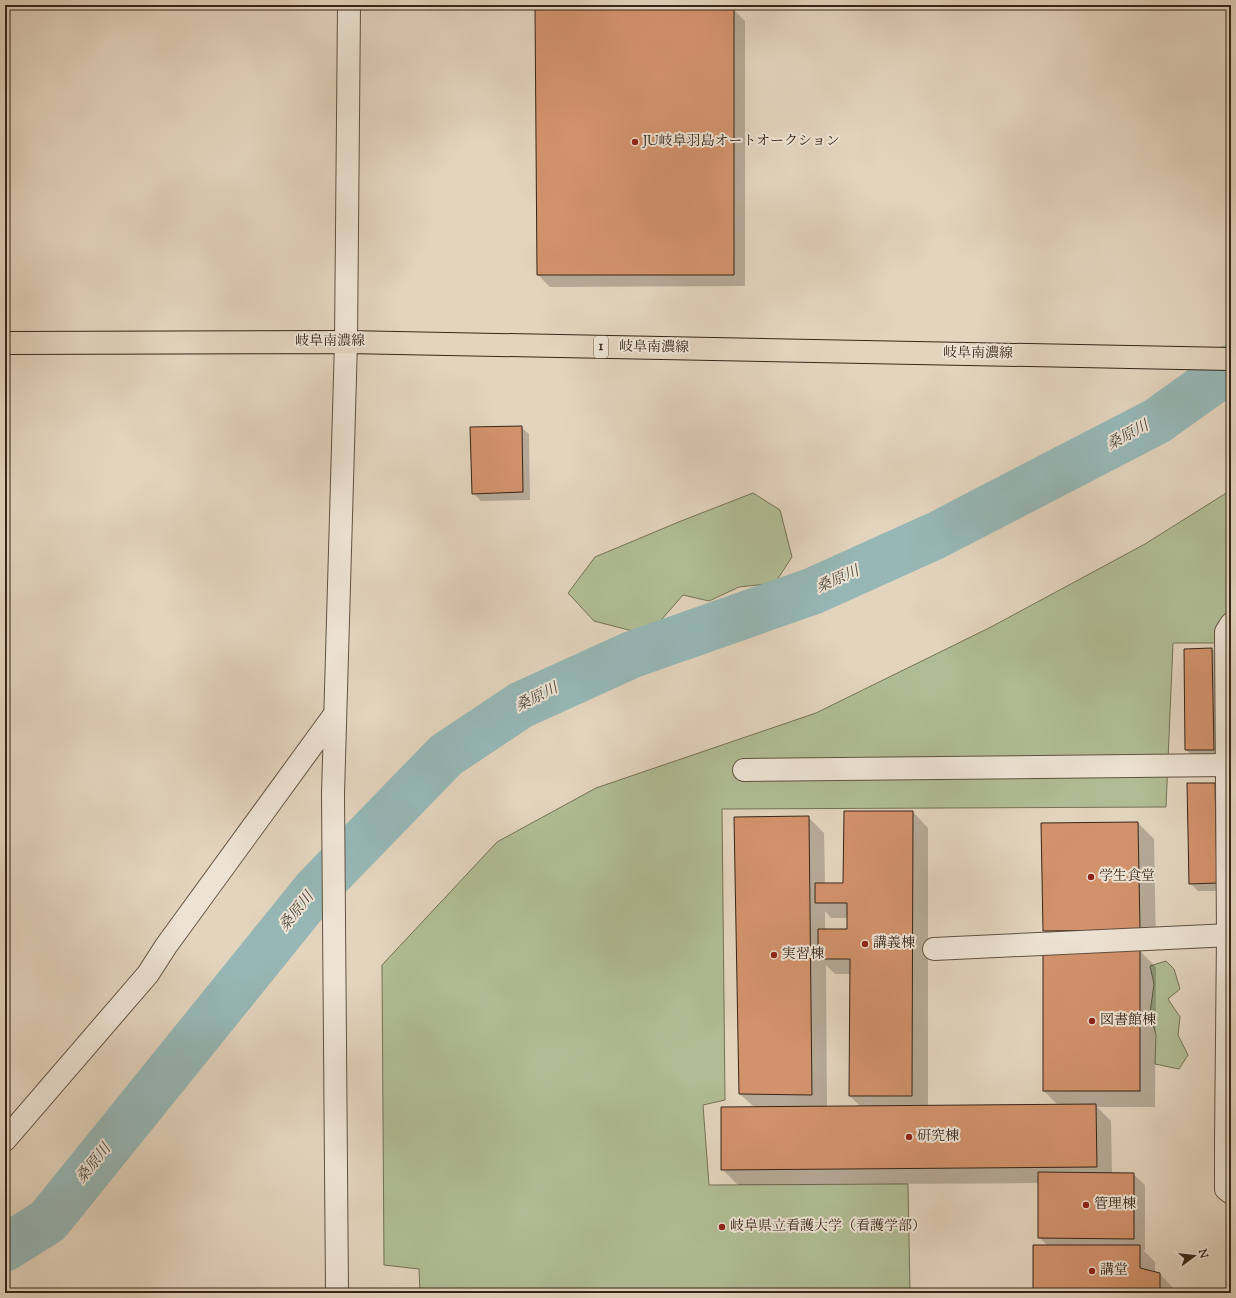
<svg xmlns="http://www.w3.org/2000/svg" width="1236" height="1298" viewBox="0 0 1236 1298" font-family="'Sorts Mill Goudy','Noto Serif JP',serif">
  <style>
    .green { fill: #b0bd94; stroke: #747256 }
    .shadow { fill: #0003; fill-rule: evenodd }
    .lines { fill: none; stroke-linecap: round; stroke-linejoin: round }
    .river { stroke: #96b7b6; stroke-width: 47 }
    .building { fill: #d2926c; stroke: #372618 }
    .minor-casing { stroke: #625241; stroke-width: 24 }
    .major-casing { stroke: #372618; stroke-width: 24 }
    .minor { stroke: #ede3d4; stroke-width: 22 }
    .major { stroke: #e3d4bd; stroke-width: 22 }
    .poi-dot { fill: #8f2418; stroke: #ede3d4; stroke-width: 1.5 }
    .labels { text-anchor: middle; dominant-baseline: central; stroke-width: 4; stroke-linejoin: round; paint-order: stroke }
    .shield { fill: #ede3d4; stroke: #6e5f50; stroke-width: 1 }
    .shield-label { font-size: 13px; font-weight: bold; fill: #372618 }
    .poi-label { font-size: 14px; fill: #372618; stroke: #ede3d4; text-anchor: start }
    .street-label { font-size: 14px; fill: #372618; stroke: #ede3d4 }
    .water-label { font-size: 15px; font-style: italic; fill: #4f4a40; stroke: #ede3d4 }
  </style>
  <rect width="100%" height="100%" fill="#e3d4bd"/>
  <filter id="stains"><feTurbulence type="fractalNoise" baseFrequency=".005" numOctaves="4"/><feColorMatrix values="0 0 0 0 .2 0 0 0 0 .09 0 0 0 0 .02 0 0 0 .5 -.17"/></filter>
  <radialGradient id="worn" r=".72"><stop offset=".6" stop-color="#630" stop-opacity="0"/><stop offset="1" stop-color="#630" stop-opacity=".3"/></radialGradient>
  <g class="green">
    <path d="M1231 490V643H1173L1166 807 722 809 725 1100 703 1105 709 1185 908 1184 910 1293H420L419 1269 384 1265 382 965 497 842 596 788 816 713 991 627 1145 544Z"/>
    <path d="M753 493 780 510 792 557 775 583 739 587 709 601 683 595 648 635 594 621 568 593 595 557 681 521Z"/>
    <path d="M1166 961 1174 969 1180 989 1168 999 1180 1017 1178 1035 1188 1055 1179 1069 1155 1064 1156 1035 1150 1013 1154 984 1150 966Z"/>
  </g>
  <g class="shadow">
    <path d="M734 10 745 21V286L550 287 538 275Z"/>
    <path d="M521 427 529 434 530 500 481 501 473 493Z"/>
    <path d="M1212 649 1220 657 1222 757 1194 758 1186 750 1185 650Z"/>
    <path d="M1215 784 1223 792 1225 891H1198L1190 883Z"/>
    <path d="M913 812 928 828V1106H1059L1044 1091V951H1140L1156 967 1155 1107H1097L1111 1121 1112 1173 1133 1174 1145 1185V1250H1143L1155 1262V1273L1160 1274 1175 1290V1293H1034L1048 1246 1039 1237V1183L738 1185 722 1169 754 1107 740 1094 808 817 824 833 825 884H844ZM825 911 831 918H848V930H825ZM826 965 835 974H851L850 1096 861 1107H827Z"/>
    <path d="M1138 823 1154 839 1156 945 1059 947 1044 931Z"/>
  </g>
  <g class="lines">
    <path class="river" d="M5 1248 48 1221 316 889 446 755 521 705 631 655 813 591 937 535 1157 421 1231 368"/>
  </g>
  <g class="building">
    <path d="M535 7 734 9V275H537Z"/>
    <path d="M522 426 523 492 472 494 470 427Z"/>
    <path d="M1212 648 1214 750H1185L1184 649Z"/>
    <path d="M1187 783H1215L1217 883 1189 884Z"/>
    <path d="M844 811H913L912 1096H849L850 959H818V929H847V903H815V883H843Z"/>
    <path d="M809 816 812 1095 739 1094 734 817Z"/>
    <path d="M1138 822 1140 930 1043 931 1041 823Z"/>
    <rect x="1043" y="950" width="97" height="141"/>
    <path d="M1096 1104 1097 1167 721 1170V1107Z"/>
    <path d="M1038 1172 1134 1173V1239L1038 1238Z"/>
    <path d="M1033 1245H1140V1268L1160 1273V1293H1033Z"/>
  </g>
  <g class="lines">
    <g class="minor-casing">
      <g id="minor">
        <path d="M744 770 1226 765"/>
        <path d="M934 949 1231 935"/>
        <path d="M1231 1137 1226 1142V1189L1231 1193"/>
        <path d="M5 1140 148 974 166 946 335 714"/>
        <path d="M1226 1142 1228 935 1226 632 1231 624"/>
        <path d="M337 1293 333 794 346 342 349 5"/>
      </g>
    </g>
    <g class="major-casing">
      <path id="major" d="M5 343 346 342 1231 359"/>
    </g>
    <use href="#minor" class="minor"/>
    <use href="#major" class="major"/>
  </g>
  <g class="poi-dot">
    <circle cx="635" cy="142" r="4"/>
    <circle cx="1091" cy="877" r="4"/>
    <circle cx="865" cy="944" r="4"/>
    <circle cx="774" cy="955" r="4"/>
    <circle cx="1092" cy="1021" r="4"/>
    <circle cx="909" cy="1137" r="4"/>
    <circle cx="1086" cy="1205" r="4"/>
    <circle cx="722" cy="1227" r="4"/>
    <circle cx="1092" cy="1271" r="4"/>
  </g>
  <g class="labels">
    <rect class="shield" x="594" y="336" width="14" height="22" rx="3"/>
    <g class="shield-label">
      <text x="601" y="347">1</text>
    </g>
    <g class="poi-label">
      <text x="643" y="142">JU岐阜羽島オートオークション</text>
      <text x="1099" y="877">学生食堂</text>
      <text x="873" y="944">講義棟</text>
      <text x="782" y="955">実習棟</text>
      <text x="1100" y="1021">図書館棟</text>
      <text x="917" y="1137">研究棟</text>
      <text x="1094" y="1205">管理棟</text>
      <text x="730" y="1227">岐阜県立看護大学（看護学部）</text>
      <text x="1100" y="1271">講堂</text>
    </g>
    <g class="street-label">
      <text x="330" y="342">岐阜南濃線</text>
      <text transform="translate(654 348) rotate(1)">岐阜南濃線</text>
      <text transform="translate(978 354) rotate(1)">岐阜南濃線</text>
    </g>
    <g class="water-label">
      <text transform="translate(1128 436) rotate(-28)">桑原川</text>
      <text transform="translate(838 580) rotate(-24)">桑原川</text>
      <text transform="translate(537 698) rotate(-26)">桑原川</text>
      <text transform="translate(297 912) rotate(-51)">桑原川</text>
      <text transform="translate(94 1164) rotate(-51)">桑原川</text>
    </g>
  </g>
  <rect width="1236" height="1298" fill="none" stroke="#e3d4bd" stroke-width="20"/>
  <rect x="6" y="6" width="1224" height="1286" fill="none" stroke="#372618" stroke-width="2"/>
  <rect x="10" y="10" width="1216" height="1278" fill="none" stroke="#372618"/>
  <g transform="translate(1194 1256) rotate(75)" stroke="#ede3d4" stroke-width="3" paint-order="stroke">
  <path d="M0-3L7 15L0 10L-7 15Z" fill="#372618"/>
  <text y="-6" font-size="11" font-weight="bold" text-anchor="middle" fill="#372618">N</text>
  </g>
  <rect width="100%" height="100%" filter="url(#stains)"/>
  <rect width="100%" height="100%" fill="url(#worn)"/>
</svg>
